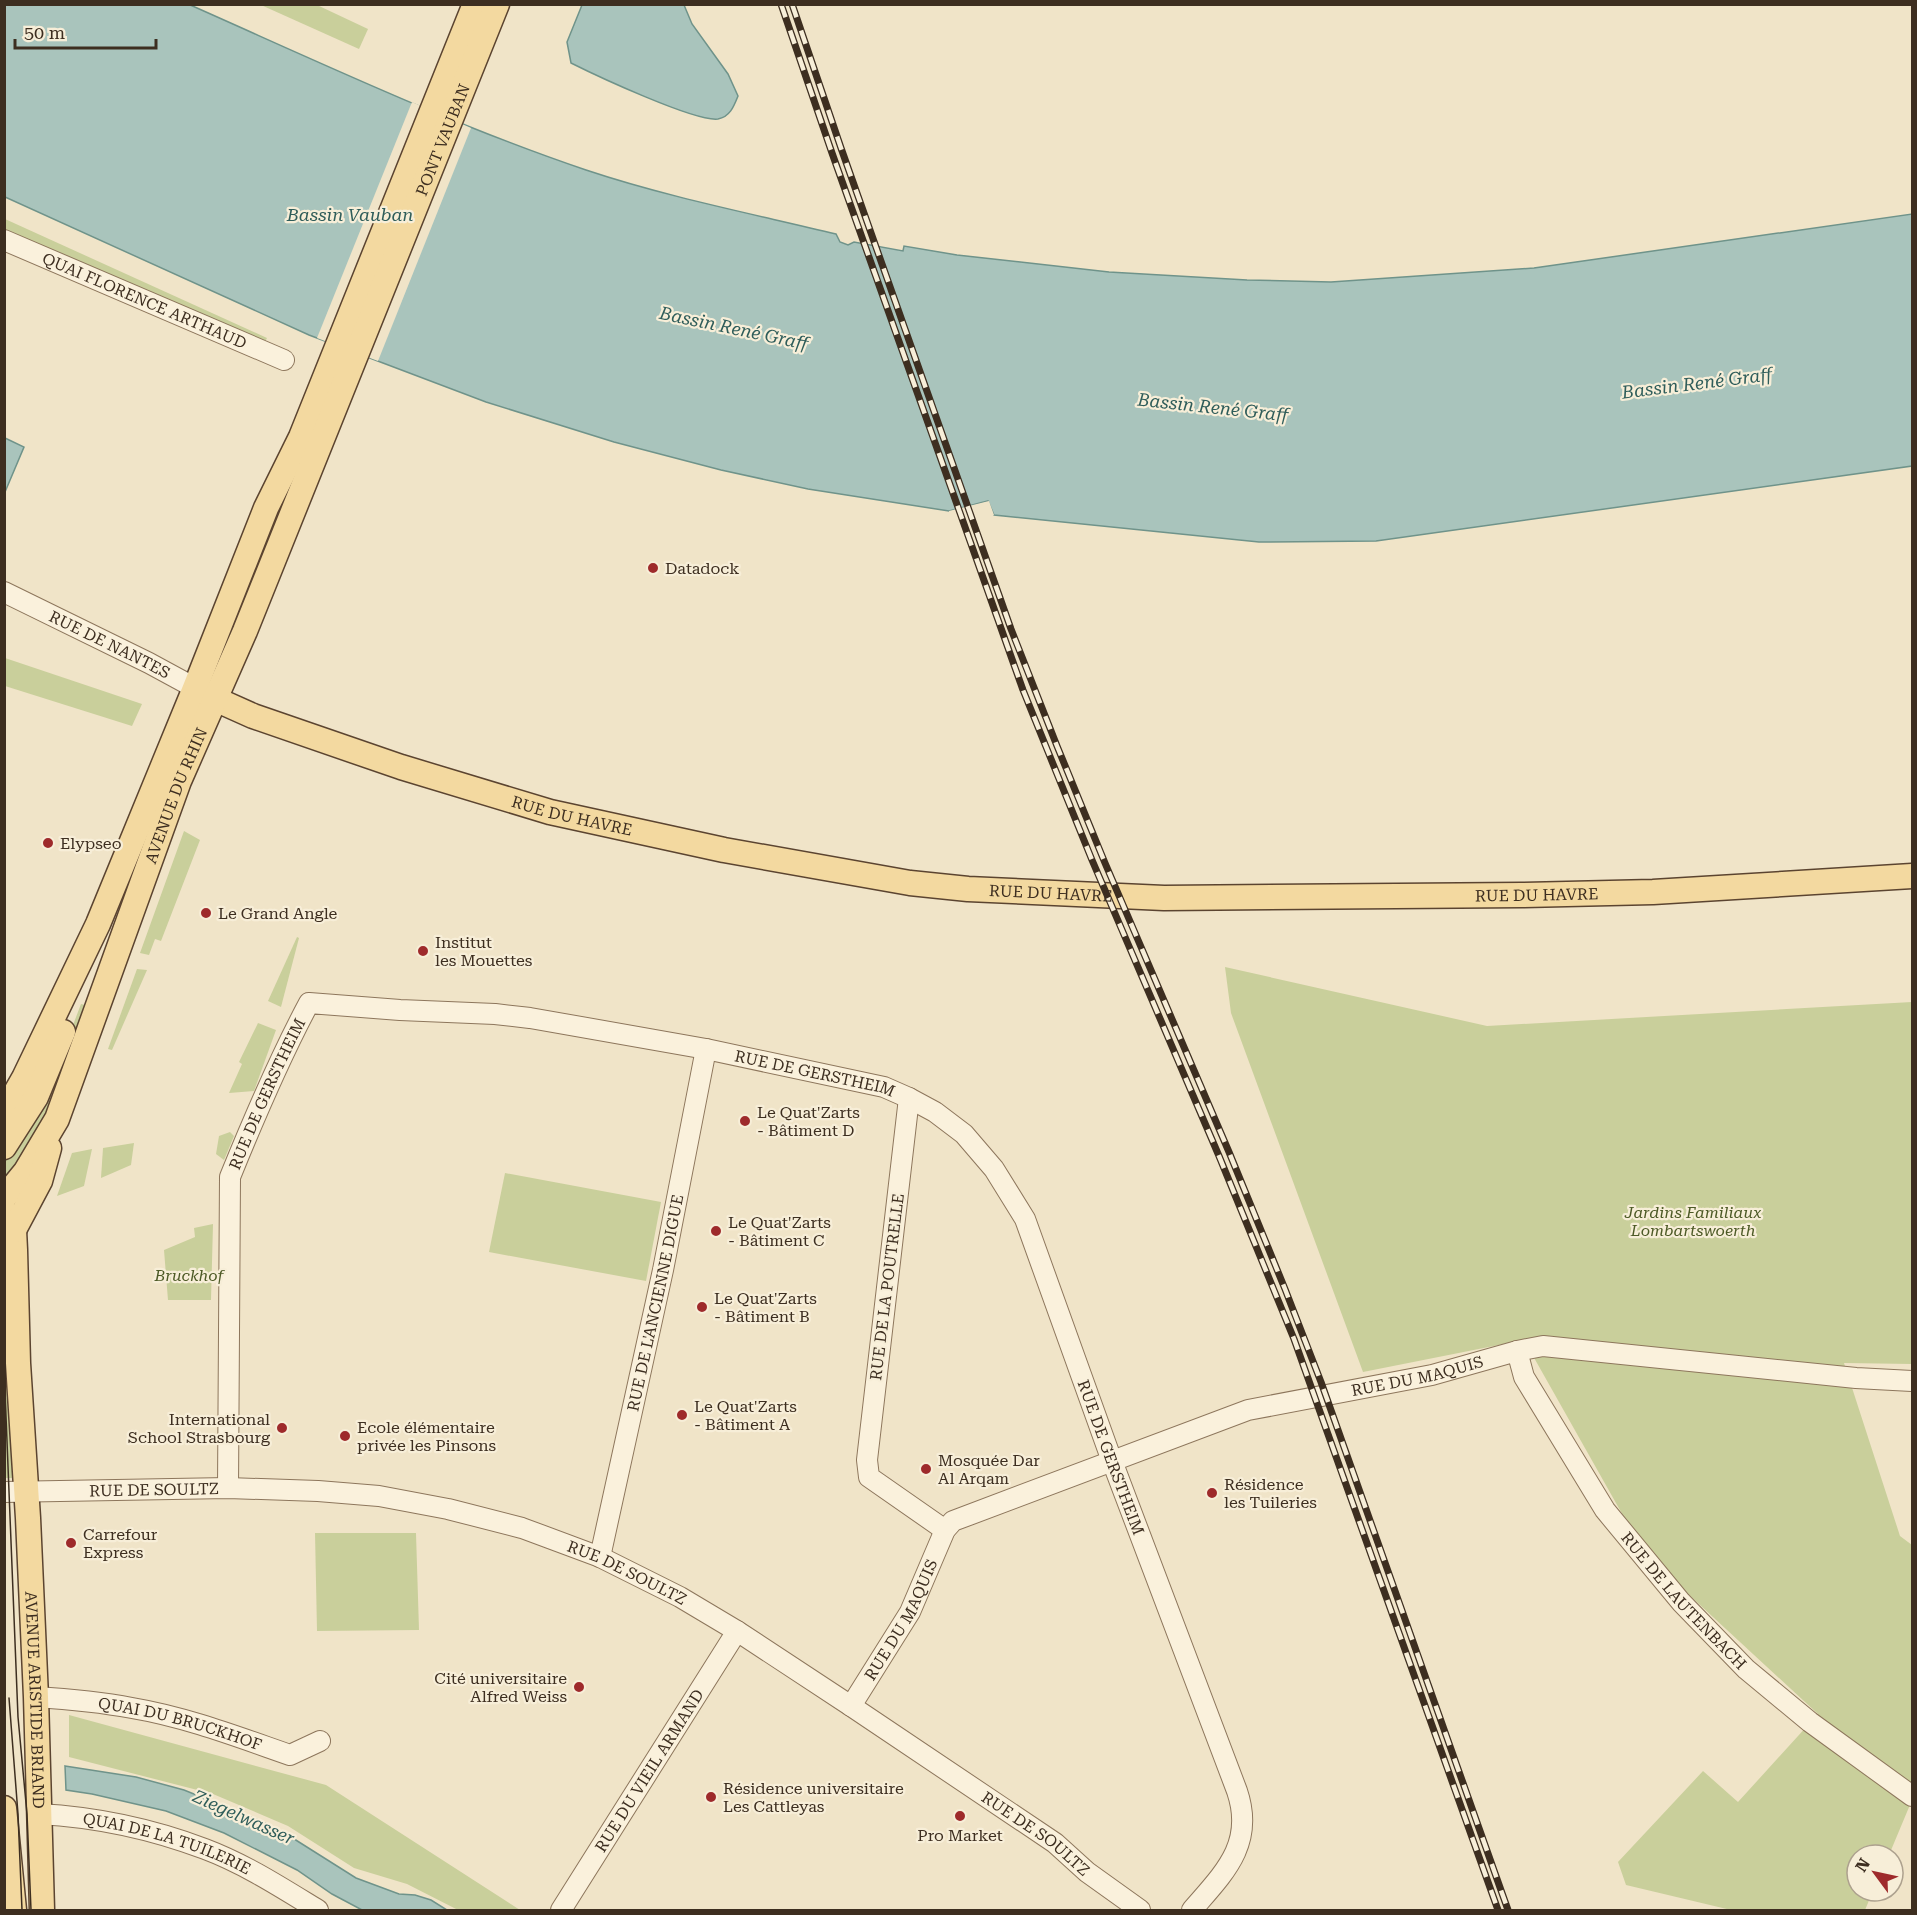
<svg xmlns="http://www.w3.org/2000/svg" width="1917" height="1915" viewBox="0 0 1917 1915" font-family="'Roboto Serif',serif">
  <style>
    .green { fill: #c9cf9b }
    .water { fill: #a9c4bc; stroke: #6f938a; stroke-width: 1.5 }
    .pier { fill: #f0e4c8 }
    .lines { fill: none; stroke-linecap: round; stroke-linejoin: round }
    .minor-casing { stroke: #8d765c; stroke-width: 22 }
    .major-casing { stroke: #5b4430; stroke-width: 27 }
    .minor { stroke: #faf1dc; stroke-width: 20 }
    .major { stroke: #f3d9a0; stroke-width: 24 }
    .tram { stroke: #3d2e20; stroke-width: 1.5 }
    .rail-casing { stroke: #3d2e20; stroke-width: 7 }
    .rail { stroke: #f7eed8; stroke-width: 4.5; stroke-dasharray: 14; stroke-linecap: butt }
    .poi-dot { fill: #9e2a2b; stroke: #f7eed8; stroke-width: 2 }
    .labels { text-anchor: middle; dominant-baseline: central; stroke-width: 4.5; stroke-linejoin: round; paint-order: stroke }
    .street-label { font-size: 16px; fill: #3d2e20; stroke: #f7eed8 }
    .poi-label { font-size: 16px; fill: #3d2e20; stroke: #f7eed8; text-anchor: start }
    .park-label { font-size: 16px; font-style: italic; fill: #4d5a26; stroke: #f7eed8 }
    .water-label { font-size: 18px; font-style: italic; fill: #2f5d5a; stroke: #f7eed8 }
  </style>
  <rect width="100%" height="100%" fill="#f0e4c8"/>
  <g class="green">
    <path d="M261 5H317L368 29 359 49Z"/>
    <path d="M5 219 267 338 262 348 5 234Z"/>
    <path d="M5 658 142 704 132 726 5 686Z"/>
    <path d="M184 831 200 840 161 941 155 939 149 955 140 953Z"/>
    <path d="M297 937 299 938 281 1007 268 1001Z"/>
    <path d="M1225 967 1487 1026 1912 1002V1364L1844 1363 1900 1536 1912 1545V1800L1889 1855H1857V1891H1873L1865 1910H1731L1626 1885 1618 1862 1703 1771 1738 1802 1818 1714 1687 1593 1625 1519 1524 1340 1363 1372 1231 1013Z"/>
    <path d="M137 969 147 970 112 1050 108 1049Z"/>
    <path d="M81 1004 85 1005 46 1121 10 1177 5 1179V1155L65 1046Z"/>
    <path d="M258 1023 276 1030 254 1091 229 1093 242 1064 239 1062Z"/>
    <path d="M230 1132 234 1136 224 1160 216 1154 219 1136Z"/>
    <path d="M134 1143 131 1165 101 1178 103 1148Z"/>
    <path d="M92 1149 84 1186 57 1196 72 1153Z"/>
    <path d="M505 1173 661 1202 646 1281 489 1252Z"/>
    <path d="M213 1224 211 1300H168L164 1250 195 1237 194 1228Z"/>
    <path d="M5 1259 25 1478H5Z"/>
    <path d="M315 1533H416L419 1630 317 1631Z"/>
    <path d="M69 1715 326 1785 520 1910H458L407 1884 354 1868 288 1826 213 1794 69 1757Z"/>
  </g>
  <g class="water">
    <path d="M188 4C319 62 450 124 586 170 667 197 753 214 836 234L840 242 848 245 854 242 903 251 904 246 957 255 1109 272 1247 280 1331 282 1534 268 1912 214V466L1376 541 1259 542 994 515 988 501 949 511 808 489 721 470 614 442 486 402 309 335 5 197V5Z"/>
    <path d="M582 5H684L692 24 728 74 738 96C734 106 730 117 718 119 695 122 595 75 571 63L567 42Z"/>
    <path d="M5 438 24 447 5 492Z"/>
    <path d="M65 1766 136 1777 184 1790 261 1821 291 1837 356 1878 399 1894 415 1895 431 1900 447 1910H362L332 1894 297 1870 224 1833 166 1811 92 1794 66 1790Z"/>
  </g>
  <g class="pier">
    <path d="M412 102 471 128 378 361 317 338Z"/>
    <path d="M989 501 994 515 991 516 987 504 949 514V511Z"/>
  </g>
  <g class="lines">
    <g class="minor-casing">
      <g id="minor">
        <path id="s1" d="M4 240 284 360"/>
        <path id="s2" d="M4 592 149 663 208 695"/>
        <path d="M909 1098 867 1460 869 1477 945 1530"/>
        <path id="s3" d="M1517 1351 1524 1377 1605 1510 1681 1602 1746 1669 1810 1722 1912 1796"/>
        <path id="s4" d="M228 1488 230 1177C254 1118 279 1059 309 1003L400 1010 495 1014 530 1018 706 1049 884 1087 909 1098 935 1112 964 1134 994 1169 1025 1219 1112 1461 1237 1791C1255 1844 1224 1873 1192 1910"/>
        <path id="s5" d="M4 1492 228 1488 318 1491 379 1496 448 1509 522 1528 600 1557 680 1597 737 1631 851 1706 1055 1843 1087 1872 1140 1910"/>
        <path id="s6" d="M600 1557 663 1270 706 1049"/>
        <path id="s7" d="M36 1697C68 1699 100 1702 132 1708 186 1717 238 1737 290 1755L320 1741"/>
        <path id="s8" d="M851 1706 910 1612 945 1530 953 1521 1248 1410 1432 1375 1517 1351 1543 1346 1856 1378 1912 1381"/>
        <path id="s9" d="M39 1814C95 1817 152 1829 205 1849 245 1864 282 1888 318 1910"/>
        <path id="s10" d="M561 1910 737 1631"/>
      </g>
    </g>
    <g class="major-casing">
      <g id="major">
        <path id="s11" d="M215 699 253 716 401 767 550 812 724 850 910 883 968 889 1164 898 1522 895 1653 892 1912 876"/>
        <path d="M4 1113 24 1078 98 924 195 688 266 508 301 437 475 4"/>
        <path d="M4 1147 36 1097 63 1032"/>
        <path id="s12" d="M4 1198 26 1171 57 1119 179 781 245 631 497 4"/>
        <path id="s13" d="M4 1211 14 1230 15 1250 18 1363 28 1518 36 1697 42 1910"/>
        <path d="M14 1230 40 1181 49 1148"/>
        <path d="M4 1808 14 1910"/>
      </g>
    </g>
    <use href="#minor" class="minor"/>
    <use href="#major" class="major"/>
    <g class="tram">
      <path d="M4 1366 18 1717 27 1814 31 1910"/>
      <path d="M9 1698 18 1814 22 1910"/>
    </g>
    <g class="rail-casing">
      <g id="rail">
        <path d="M781 4 832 153 1023 690 1092 860 1219 1156 1294 1339 1498 1910"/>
        <path d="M792 4 841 148 1011 629 1057 746 1105 863 1229 1152 1285 1289 1321 1382 1508 1910"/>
      </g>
    </g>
    <use href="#rail" class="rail"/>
  </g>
  <g class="poi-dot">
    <circle cx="653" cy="568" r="6"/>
    <circle cx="48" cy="843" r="6"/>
    <circle cx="206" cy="913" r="6"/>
    <circle cx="423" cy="951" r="6"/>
    <circle cx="745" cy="1121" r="6"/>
    <circle cx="716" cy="1231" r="6"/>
    <circle cx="702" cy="1307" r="6"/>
    <circle cx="682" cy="1415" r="6"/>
    <circle cx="282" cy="1428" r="6"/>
    <circle cx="345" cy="1436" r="6"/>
    <circle cx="926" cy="1469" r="6"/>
    <circle cx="1212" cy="1493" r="6"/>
    <circle cx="71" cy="1543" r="6"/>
    <circle cx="579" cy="1687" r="6"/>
    <circle cx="711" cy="1797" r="6"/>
    <circle cx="960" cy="1816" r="6"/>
  </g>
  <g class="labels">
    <g class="street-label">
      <text stroke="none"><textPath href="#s12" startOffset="1148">PONT VAUBAN</textPath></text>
      <text stroke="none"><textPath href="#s1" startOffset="153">QUAI FLORENCE ARTHAUD</textPath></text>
      <text stroke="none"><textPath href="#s2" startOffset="118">RUE DE NANTES</textPath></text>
      <text stroke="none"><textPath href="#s12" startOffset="440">AVENUE DU RHIN</textPath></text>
      <text stroke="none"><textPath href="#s11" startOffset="376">RUE DU HAVRE</textPath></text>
      <text stroke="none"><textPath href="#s11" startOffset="862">RUE DU HAVRE</textPath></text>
      <text stroke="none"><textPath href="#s11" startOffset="1348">RUE DU HAVRE</textPath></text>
      <text stroke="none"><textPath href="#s4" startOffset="1014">RUE DE GERSTHEIM</textPath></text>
      <text stroke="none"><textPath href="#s4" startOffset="402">RUE DE GERSTHEIM</textPath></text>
      <text transform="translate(887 1287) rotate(-83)">RUE DE LA POUTRELLE</text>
      <text stroke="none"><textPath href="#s6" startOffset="260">RUE DE L'ANCIENNE DIGUE</textPath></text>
      <text stroke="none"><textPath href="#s8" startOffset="700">RUE DU MAQUIS</textPath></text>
      <text stroke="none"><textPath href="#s4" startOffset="1536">RUE DE GERSTHEIM</textPath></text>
      <text stroke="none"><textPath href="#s5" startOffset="150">RUE DE SOULTZ</textPath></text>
      <text stroke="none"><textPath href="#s5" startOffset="636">RUE DE SOULTZ</textPath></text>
      <text stroke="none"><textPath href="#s3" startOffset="303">RUE DE LAUTENBACH</textPath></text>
      <text stroke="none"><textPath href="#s8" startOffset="100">RUE DU MAQUIS</textPath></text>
      <text stroke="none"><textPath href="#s13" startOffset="492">AVENUE ARISTIDE BRIAND</textPath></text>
      <text stroke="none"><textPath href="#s7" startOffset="147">QUAI DU BRUCKHOF</textPath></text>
      <text stroke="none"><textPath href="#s10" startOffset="165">RUE DU VIEIL ARMAND</textPath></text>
      <text stroke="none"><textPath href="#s5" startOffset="1122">RUE DE SOULTZ</textPath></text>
      <text stroke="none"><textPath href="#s9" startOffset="132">QUAI DE LA TUILERIE</textPath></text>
    </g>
    <g class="poi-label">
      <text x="665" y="568">Datadock</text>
      <text x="60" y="843">Elypseo</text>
      <text x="218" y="913">Le Grand Angle</text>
      <text x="435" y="942">Institut<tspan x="435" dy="18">les Mouettes</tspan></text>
      <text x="757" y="1112">Le Quat'Zarts<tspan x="757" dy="18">- Bâtiment D</tspan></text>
      <text x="728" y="1222">Le Quat'Zarts<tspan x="728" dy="18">- Bâtiment C</tspan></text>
      <text x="714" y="1298">Le Quat'Zarts<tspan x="714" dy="18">- Bâtiment B</tspan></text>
      <text x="694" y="1406">Le Quat'Zarts<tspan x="694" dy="18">- Bâtiment A</tspan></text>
      <text x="270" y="1419" text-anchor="end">International<tspan x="270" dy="18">School Strasbourg</tspan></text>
      <text x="357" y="1427">Ecole élémentaire<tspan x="357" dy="18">privée les Pinsons</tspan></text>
      <text x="938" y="1460">Mosquée Dar<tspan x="938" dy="18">Al Arqam</tspan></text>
      <text x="1224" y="1484">Résidence<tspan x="1224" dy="18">les Tuileries</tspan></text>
      <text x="83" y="1534">Carrefour<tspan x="83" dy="18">Express</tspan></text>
      <text x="567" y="1678" text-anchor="end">Cité universitaire<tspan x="567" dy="18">Alfred Weiss</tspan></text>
      <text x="723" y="1788">Résidence universitaire<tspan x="723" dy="18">Les Cattleyas</tspan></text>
      <text x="960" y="1835" text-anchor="middle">Pro Market</text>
    </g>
    <g class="park-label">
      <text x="1693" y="1212">Jardins Familiaux<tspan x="1693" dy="18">Lombartswoerth</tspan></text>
      <text x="189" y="1275">Bruckhof</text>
    </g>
    <g class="water-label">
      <text x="350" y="214">Bassin Vauban</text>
      <text transform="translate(734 328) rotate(12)">Bassin René Graff</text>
      <text transform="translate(1697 383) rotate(-7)">Bassin René Graff</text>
      <text transform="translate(1213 407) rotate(6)">Bassin René Graff</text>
      <text transform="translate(244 1817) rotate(24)">Ziegelwasser</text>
    </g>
  </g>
  <rect width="1917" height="1915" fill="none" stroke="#3d2e20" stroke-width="12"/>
  <g transform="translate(1875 1873) rotate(303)"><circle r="28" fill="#f7eed8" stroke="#ada18e" stroke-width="1.5"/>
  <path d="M0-4.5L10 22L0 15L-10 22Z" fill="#9e2a2b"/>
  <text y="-9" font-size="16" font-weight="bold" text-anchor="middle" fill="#3d2e20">N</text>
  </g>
  <path d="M15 39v9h141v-9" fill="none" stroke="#3d2e20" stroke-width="3"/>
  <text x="24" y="39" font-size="18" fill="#3d2e20" stroke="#f7eed8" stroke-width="4.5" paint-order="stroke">50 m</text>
</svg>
